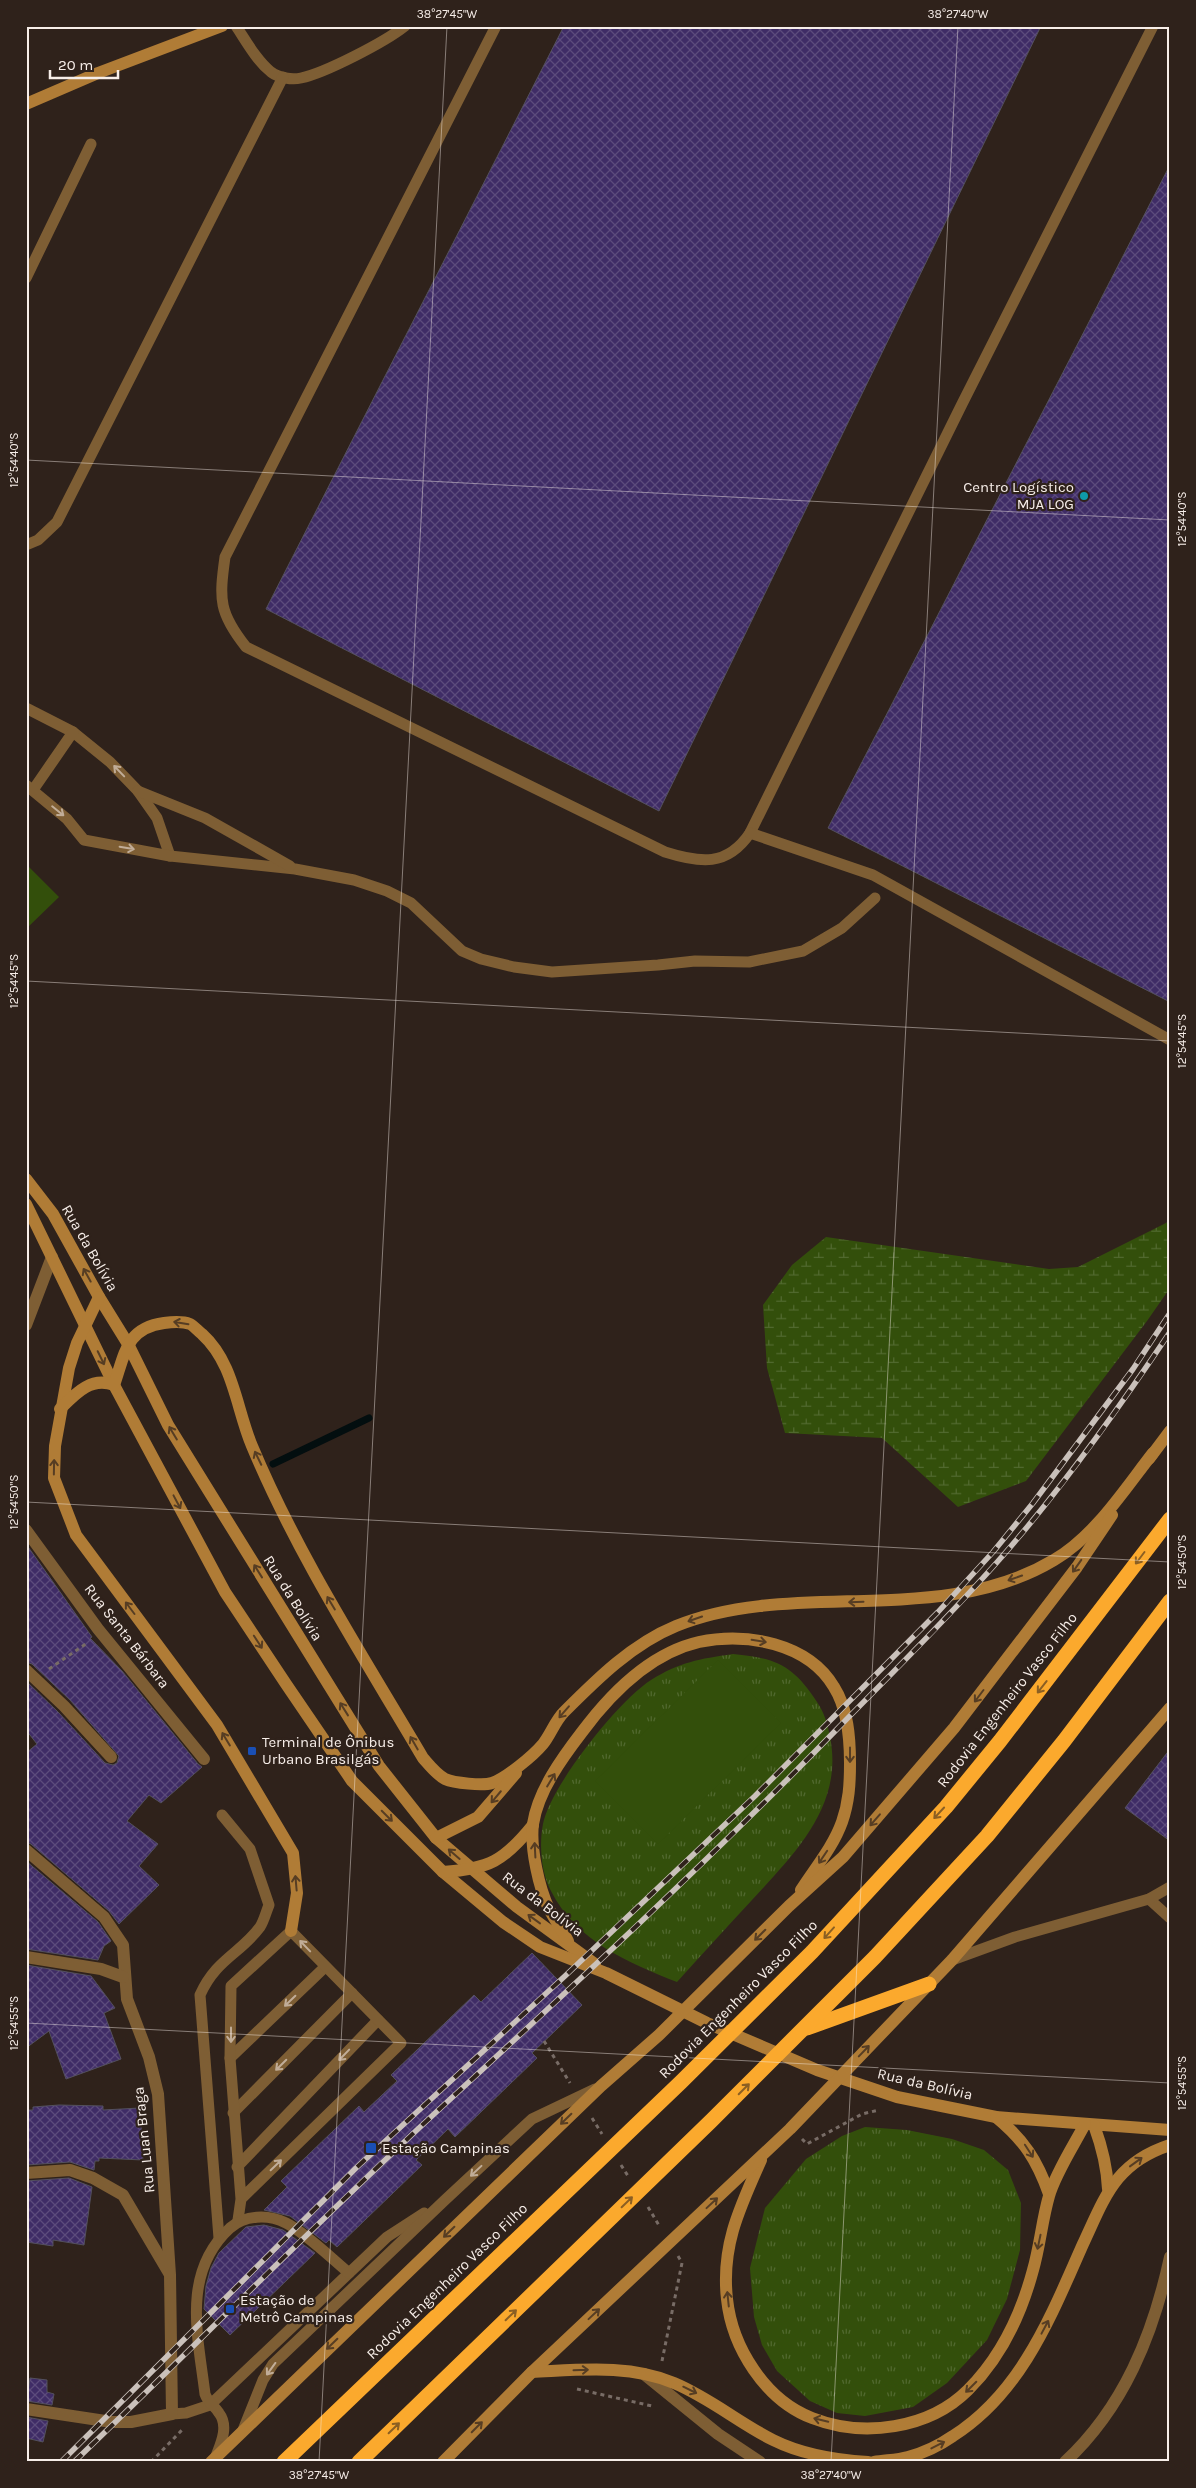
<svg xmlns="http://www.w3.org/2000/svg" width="1196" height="2488" viewBox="0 0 1196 2488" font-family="Karla,sans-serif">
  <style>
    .grass { fill: url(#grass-tufts) }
    .wetland { fill: url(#wetland-marsh) }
    .pitch { fill: #334f0b }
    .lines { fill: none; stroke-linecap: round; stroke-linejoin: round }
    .stream { stroke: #030e0f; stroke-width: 7 }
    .building { fill: url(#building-cross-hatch); stroke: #53505e }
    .path { stroke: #786c66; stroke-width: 3; stroke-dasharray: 4 4; stroke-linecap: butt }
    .lane { stroke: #7e5e34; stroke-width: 11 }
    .street { stroke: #7e5e34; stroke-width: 12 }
    .secondary { stroke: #b07c36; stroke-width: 12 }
    .highway { stroke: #fba92d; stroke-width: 15 }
    .rail-casing { stroke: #cac1bb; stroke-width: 5.5 }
    .rail { stroke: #2f221b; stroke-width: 4; stroke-dasharray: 11; stroke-linecap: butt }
    .oneway { stroke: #c1ad98 }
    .oneway2 { stroke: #563d23 }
    .oneway3 { stroke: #8b5f23 }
    .ticks { fill: none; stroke: #f7eee9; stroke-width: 1; stroke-opacity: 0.45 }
    .culture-dot { fill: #0f9aa8; stroke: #2f221b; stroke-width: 2 }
    .transit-dot { fill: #1a4fb4; stroke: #2f221b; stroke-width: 2 }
    .labels { text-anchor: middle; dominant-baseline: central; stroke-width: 4.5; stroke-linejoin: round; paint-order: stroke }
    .poi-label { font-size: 15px; fill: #f7eee9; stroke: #2f221b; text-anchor: start }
    .street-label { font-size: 15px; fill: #f7eee9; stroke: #2f221b }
    .neatline { fill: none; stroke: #f7eee9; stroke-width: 2 }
    .ticks-label { font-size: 12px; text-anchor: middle; fill: #f7eee9 }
  </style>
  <defs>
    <pattern id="grass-tufts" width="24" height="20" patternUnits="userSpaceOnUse" patternTransform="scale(1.25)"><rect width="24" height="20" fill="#334f0b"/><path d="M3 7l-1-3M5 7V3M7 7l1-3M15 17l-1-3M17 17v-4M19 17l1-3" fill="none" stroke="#51692f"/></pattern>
    <pattern id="wetland-marsh" width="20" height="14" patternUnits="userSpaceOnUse" patternTransform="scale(1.25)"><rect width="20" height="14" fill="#334f0b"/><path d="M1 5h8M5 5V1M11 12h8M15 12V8" fill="none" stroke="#51692f"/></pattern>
    <pattern id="building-cross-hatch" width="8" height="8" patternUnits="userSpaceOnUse" patternTransform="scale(1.25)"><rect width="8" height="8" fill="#3f2c66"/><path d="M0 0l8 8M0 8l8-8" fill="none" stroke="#5c4b7c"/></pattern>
  </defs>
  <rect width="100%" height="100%" fill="#2f221b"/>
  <g class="grass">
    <path d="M733 1654C776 1658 793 1665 817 1702 824 1712 828 1725 830 1737 844 1806 794 1854 752 1900 727 1927 702 1954 677 1982 629 1963 576 1941 551 1891 541 1873 539 1844 543 1824 550 1787 618 1701 651 1680 680 1662 699 1659 733 1654Z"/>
    <path d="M865 2127 907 2130 952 2139 984 2150 1008 2170 1021 2203 1020 2250 1007 2299 987 2340 947 2383 913 2407 865 2416 837 2413 810 2401 777 2371 762 2345 754 2317 750 2268 765 2208 806 2159 842 2136Z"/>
  </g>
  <path class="wetland" d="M1168 1222 1170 1288 1147 1321 1026 1481 958 1507 882 1438 785 1433 767 1368 763 1305 792 1265 826 1237 1049 1269 1078 1267Z"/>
  <g class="pitch">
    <path d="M26 864 59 897 26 929Z"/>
    <path d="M718 1660 781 1723 658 1844 595 1781Z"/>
  </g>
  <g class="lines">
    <path class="stream" d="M273 1464 369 1418"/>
  </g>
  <g class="building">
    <path d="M564 26H1041L659 811 266 609Z"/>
    <path d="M1170 165V1002L828 828Z"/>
    <path d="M26 1544 92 1637 90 1638 122 1671 198 1764 202 1767 161 1803 149 1795 127 1821 158 1844 139 1866 159 1885 119 1924 109 1911 31 1844 26 1842V1753L37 1744 26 1730V1681L58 1712 105 1763 113 1765 117 1763 119 1756 70 1700 32 1664 26 1662Z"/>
    <path d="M1170 1749V1841L1125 1808Z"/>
    <path d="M26 1861 98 1922 111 1941 104 1946 98 1960 26 1949Z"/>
    <path d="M532 1953 582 2005 532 2053 537 2058 455 2137 448 2129 416 2160 422 2165 337 2247 329 2240 326 2243 290 2216 264 2210 287 2187 281 2181 359 2106 364 2112 397 2081 391 2075 474 1995 481 2002Z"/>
    <path d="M26 1965 91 1976 115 2008 104 2013 121 2059 66 2079 49 2031 26 2048Z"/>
    <path d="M59 2105 103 2106V2110L140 2108 143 2160 99 2158V2161H95L94 2170 70 2162 26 2165V2110H33V2107Z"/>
    <path d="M69 2178 92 2187 84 2245 53 2240V2246L26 2242V2181Z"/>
    <path d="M264 2225 283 2230 315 2253 230 2335 204 2309 206 2286 211 2268 219 2253 246 2227Z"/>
    <path d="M30 2378 47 2380V2392L54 2394 52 2405 27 2401Z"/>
    <path d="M26 2417 48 2421 43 2442 26 2438Z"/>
  </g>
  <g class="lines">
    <g class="path">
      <path d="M49 1669 87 1643"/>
      <path d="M544 2041 570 2083"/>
      <path d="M592 2118 602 2134"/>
      <path d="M802 2139 807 2144 862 2114 879 2110"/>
      <path d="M621 2165 628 2176"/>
      <path d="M648 2207 660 2227"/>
      <path d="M662 2361 682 2263 678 2256"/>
      <path d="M577 2389 652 2406V2404"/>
      <path d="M151 2462 182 2430"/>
    </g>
    <g class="lane">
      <path d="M236 26C246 41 257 61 271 72 279 78 292 80 301 78 325 73 385 42 405 26"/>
      <path d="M496 26 225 557C219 600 219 613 246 647L665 852C700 863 727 867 750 833L962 404 1153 26"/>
      <path d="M26 278 91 144"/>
      <path d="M26 545 38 540 57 522 283 77"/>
      <path d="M26 708 73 732 110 762 138 791 157 818 170 856"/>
      <path d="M26 785 67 819 84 840 170 856 295 869 354 880 387 891 411 903 462 951 481 959 514 967 552 972 658 965 695 961 749 962 803 951 842 928 875 898"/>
      <path d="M33 790 73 732"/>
      <path d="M138 791 205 818 290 866"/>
      <path d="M750 833 873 875 1170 1040"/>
      <path d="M1149 1899 1170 1918"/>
      <path d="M952 1960 1015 1937 1149 1899 1170 1887"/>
      <path d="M230 2058 325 1967"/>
      <path d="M233 2113 352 1993"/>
      <path d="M237 2167 378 2020"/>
      <path d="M238 2220 241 2199 230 2058 231 1986 291 1931 401 2043 241 2199"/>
      <path d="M219 2238 200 1995C216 1959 240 1954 260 1927 264 1921 266 1912 269 1905L250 1849 222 1815"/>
      <path d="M172 2414 186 2413 210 2405 387 2237 424 2213"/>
      <path d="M243 2430 263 2380 273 2364 445 2200 532 2119 595 2089"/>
      <path d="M216 2456C221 2443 229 2426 219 2413 214 2405 208 2403 205 2394 198 2336 181 2273 230 2228 245 2215 268 2214 286 2223 306 2233 332 2259 349 2273"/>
    </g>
    <g class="street">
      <path d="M26 1325 52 1257"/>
      <path d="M26 1530 98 1629 204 1759"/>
      <path d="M26 1670 64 1706 111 1757"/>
      <path d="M26 1850 104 1917 123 1945 127 1999 149 2057 158 2094 170 2275 172 2414 131 2422H112L26 2409"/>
      <path d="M26 1957 101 1969 123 1977"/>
      <path d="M26 2173 70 2170 93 2178 123 2195 169 2273"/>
      <path d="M644 2374 718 2434 760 2462"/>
      <path d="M1065 2462C1124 2407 1153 2335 1170 2257"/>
    </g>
    <g class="secondary">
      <path d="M26 104 98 73 222 26"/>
      <path d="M26 1179 53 1214 99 1297 128 1344 168 1425 379 1766 436 1838 517 1907 595 1964"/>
      <path d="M26 1204 114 1385 225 1592 286 1684 352 1781 443 1872 503 1922 540 1947 606 1973 707 2023 817 2070 897 2097 996 2117 1170 2130"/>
      <path d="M99 1297 77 1343 69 1368 55 1446 54 1478 76 1535 217 1725 293 1853 297 1893 291 1931"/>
      <path d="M60 1409C75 1394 91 1376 114 1385 125 1354 126 1328 164 1323 172 1322 182 1321 190 1324 194 1326 198 1331 202 1334 234 1363 236 1408 252 1446 298 1556 363 1656 423 1758 430 1766 436 1774 445 1779 454 1783 483 1786 492 1783 506 1778 533 1756 543 1744 551 1734 555 1721 564 1712 597 1679 632 1644 676 1626 794 1578 939 1629 1054 1560 1095 1536 1124 1490 1153 1453"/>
      <path d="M1149 1459 1170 1431"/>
      <path d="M436 1838 478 1817 516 1773"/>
      <path d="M443 1872C489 1869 504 1861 533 1825"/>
      <path d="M568 1941C562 1930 555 1920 549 1909 539 1888 530 1848 533 1824 538 1791 562 1758 582 1732 611 1693 651 1653 699 1642 746 1632 808 1643 834 1687 848 1709 850 1738 850 1763 850 1784 849 1802 842 1822 833 1847 815 1868 801 1890"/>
      <path d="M996 2117C1024 2140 1037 2160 1049 2194"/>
      <path d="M1094 2125C1102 2147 1107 2166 1108 2189"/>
      <path d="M761 2160C740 2207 721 2246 727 2299 732 2347 765 2400 812 2418 863 2438 929 2429 968 2390 1001 2357 1021 2315 1033 2270 1040 2246 1042 2220 1049 2196 1055 2174 1074 2145 1085 2124"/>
      <path d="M532 2372C579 2370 629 2364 674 2383 710 2398 739 2423 773 2440 803 2455 836 2460 868 2462"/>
      <path d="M211 2462 601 2086 659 2035 789 1906 843 1857 954 1728 1077 1567 1112 1515"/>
      <path d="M443 2462 532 2372 790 2129 952 1960 1170 1708"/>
      <path d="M874 2462C886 2460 897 2460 908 2457 924 2453 940 2445 953 2436 1022 2392 1051 2316 1083 2244 1105 2197 1115 2163 1170 2145"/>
    </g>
    <g class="highway">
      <path d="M807 2028 929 1984"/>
      <path d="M284 2462 681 2082 812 1952 946 1807 1000 1741 1170 1519"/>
      <path d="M359 2462 711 2121 875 1957 987 1836 1064 1741 1170 1601"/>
    </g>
    <g class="rail-casing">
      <g id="rail">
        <path d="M61 2462 356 2168 565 1976 755 1796 938 1612 993 1552 1033 1503 1133 1369 1170 1313"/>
        <path d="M74 2462C194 2347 311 2228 433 2115 571 1988 709 1861 840 1726 893 1672 948 1618 999 1560 1061 1490 1117 1411 1170 1332"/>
      </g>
    </g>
    <use href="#rail" class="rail"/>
  </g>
  <defs><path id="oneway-shaft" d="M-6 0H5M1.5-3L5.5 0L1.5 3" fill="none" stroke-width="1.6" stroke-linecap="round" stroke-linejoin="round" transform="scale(1.25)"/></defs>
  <g class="oneway">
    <use href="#oneway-shaft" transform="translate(119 771) rotate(-134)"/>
    <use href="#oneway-shaft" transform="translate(58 811) rotate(39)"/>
    <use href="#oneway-shaft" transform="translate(127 848) rotate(10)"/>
    <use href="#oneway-shaft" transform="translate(305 1946) rotate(-134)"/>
    <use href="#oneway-shaft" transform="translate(290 2001) rotate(136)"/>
    <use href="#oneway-shaft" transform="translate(231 2035) rotate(90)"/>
    <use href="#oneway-shaft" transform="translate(344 2055) rotate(134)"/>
    <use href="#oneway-shaft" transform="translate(281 2065) rotate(135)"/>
    <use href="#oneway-shaft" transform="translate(276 2165) rotate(-44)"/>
    <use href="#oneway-shaft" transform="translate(476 2171) rotate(137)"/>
    <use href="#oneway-shaft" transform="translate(271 2369) rotate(126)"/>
  </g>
  <g class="oneway2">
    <use href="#oneway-shaft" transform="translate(87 1275) rotate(-119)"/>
    <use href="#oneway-shaft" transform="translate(181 1323) rotate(-171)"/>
    <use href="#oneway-shaft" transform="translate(101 1358) rotate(64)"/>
    <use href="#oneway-shaft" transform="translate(173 1433) rotate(-121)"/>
    <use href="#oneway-shaft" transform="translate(258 1458) rotate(-116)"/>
    <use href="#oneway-shaft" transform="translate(54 1467) rotate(-89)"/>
    <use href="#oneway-shaft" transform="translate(177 1502) rotate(62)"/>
    <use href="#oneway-shaft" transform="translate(1077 1566) rotate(125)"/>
    <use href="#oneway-shaft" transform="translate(258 1571) rotate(-122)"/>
    <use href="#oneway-shaft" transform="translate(1015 1578) rotate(161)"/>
    <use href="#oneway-shaft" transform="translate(856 1602) rotate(178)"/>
    <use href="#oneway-shaft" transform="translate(331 1603) rotate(-121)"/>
    <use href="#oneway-shaft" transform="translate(130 1608) rotate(-127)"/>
    <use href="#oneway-shaft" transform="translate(695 1619) rotate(161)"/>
    <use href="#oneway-shaft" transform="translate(759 1641) rotate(9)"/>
    <use href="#oneway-shaft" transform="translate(258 1642) rotate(57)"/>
    <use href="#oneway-shaft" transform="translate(979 1696) rotate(127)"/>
    <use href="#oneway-shaft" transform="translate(344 1709) rotate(-122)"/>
    <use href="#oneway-shaft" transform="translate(564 1712) rotate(131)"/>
    <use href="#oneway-shaft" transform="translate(226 1739) rotate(-121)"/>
    <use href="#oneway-shaft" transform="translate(414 1743) rotate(-120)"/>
    <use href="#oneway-shaft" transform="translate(850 1755) rotate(90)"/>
    <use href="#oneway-shaft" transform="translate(551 1780) rotate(-59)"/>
    <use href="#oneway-shaft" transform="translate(496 1797) rotate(130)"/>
    <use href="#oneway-shaft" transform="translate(387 1816) rotate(45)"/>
    <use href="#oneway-shaft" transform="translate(875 1820) rotate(131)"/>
    <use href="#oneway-shaft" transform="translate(535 1850) rotate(-93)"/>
    <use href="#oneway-shaft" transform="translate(454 1854) rotate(-139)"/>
    <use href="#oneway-shaft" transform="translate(823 1857) rotate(124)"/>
    <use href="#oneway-shaft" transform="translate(296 1883) rotate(-95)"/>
    <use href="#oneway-shaft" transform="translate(534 1919) rotate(-144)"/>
    <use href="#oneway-shaft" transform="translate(760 1935) rotate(135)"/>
    <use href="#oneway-shaft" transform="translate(864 2051) rotate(-46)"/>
    <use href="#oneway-shaft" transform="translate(566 2119) rotate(136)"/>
    <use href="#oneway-shaft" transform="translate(1029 2151) rotate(57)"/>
    <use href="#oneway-shaft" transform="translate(1136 2162) rotate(-36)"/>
    <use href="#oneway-shaft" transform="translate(712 2203) rotate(-43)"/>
    <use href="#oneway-shaft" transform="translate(449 2232) rotate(136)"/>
    <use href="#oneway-shaft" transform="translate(1039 2242) rotate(102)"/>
    <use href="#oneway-shaft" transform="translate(728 2299) rotate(-96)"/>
    <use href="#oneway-shaft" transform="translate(594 2314) rotate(-43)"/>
    <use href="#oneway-shaft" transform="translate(1045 2327) rotate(-62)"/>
    <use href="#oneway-shaft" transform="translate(332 2344) rotate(136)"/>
    <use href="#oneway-shaft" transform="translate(581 2370) rotate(-2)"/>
    <use href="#oneway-shaft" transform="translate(971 2387) rotate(135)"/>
    <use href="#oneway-shaft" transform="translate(690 2390) rotate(26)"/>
    <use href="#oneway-shaft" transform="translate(821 2420) rotate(-166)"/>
    <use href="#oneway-shaft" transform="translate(477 2427) rotate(-45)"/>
    <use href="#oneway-shaft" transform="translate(938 2445) rotate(-27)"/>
  </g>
  <g class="oneway3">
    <use href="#oneway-shaft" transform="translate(1140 1558) rotate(127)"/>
    <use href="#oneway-shaft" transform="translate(1042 1687) rotate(128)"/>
    <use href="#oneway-shaft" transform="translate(939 1813) rotate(133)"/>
    <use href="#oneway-shaft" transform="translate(829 1933) rotate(132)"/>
    <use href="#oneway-shaft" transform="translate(744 2089) rotate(-45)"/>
    <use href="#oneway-shaft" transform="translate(627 2202) rotate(-44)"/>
    <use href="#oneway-shaft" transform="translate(511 2315) rotate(-44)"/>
    <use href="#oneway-shaft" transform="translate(394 2428) rotate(-44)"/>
  </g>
  <path class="ticks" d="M26 460 1170 520M26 981 1170 1041M26 1502 1170 1562M26 2023 1170 2083M319 2462 447 26M831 2462 958 26"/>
  <circle class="culture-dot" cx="1084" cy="496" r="5"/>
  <g class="transit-dot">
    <rect x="247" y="1746" width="10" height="10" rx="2.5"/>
    <rect x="365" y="2142" width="12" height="12" rx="2.5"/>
    <rect x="225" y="2304" width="10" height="10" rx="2.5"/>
  </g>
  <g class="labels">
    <g class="poi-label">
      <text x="1074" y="487" text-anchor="end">Centro Logístico<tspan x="1074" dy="17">MJA LOG</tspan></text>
      <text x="262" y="1742">Terminal de Ônibus<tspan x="262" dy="17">Urbano Brasilgás</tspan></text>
      <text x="382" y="2148">Estação Campinas</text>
      <text x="240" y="2300">Estação de<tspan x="240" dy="17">Metrô Campinas</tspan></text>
    </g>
    <g class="street-label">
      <text transform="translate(90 1248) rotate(60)">Rua da Bolívia</text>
      <text transform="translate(293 1598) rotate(58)">Rua da Bolívia</text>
      <text transform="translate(127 1636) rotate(52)">Rua Santa Bárbara</text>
      <text transform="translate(1007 1700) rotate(-52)">Rodovia Engenheiro Vasco Filho</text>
      <text transform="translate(543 1904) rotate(37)">Rua da Bolívia</text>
      <text transform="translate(738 1999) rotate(-45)">Rodovia Engenheiro Vasco Filho</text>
      <text transform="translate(925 2084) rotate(13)">Rua da Bolívia</text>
      <text transform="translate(144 2140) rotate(-96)">Rua Luan Braga</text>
      <text transform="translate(447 2281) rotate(-44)">Rodovia Engenheiro Vasco Filho</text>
    </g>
  </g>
  <rect width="1196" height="2488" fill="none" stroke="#2f221b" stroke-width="55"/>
  <path d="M50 70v8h68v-8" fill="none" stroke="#f7eee9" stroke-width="2.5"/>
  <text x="58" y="70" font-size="15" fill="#f7eee9" stroke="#2f221b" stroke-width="4" paint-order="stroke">20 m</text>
  <rect x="28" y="28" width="1140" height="2432" class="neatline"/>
  <g class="ticks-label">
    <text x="447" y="18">38°27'45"W</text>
    <text x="958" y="18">38°27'40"W</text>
    <text transform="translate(14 460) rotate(-90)" y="4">12°54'40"S</text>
    <text transform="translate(1182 519) rotate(-90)" y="4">12°54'40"S</text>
    <text transform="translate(14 981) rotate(-90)" y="4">12°54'45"S</text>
    <text transform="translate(1182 1041) rotate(-90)" y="4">12°54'45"S</text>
    <text transform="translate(14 1502) rotate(-90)" y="4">12°54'50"S</text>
    <text transform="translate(1182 1562) rotate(-90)" y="4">12°54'50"S</text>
    <text transform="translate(14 2023) rotate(-90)" y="4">12°54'55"S</text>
    <text transform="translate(1182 2083) rotate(-90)" y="4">12°54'55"S</text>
    <text x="319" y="2479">38°27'45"W</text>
    <text x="831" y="2479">38°27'40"W</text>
  </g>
</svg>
